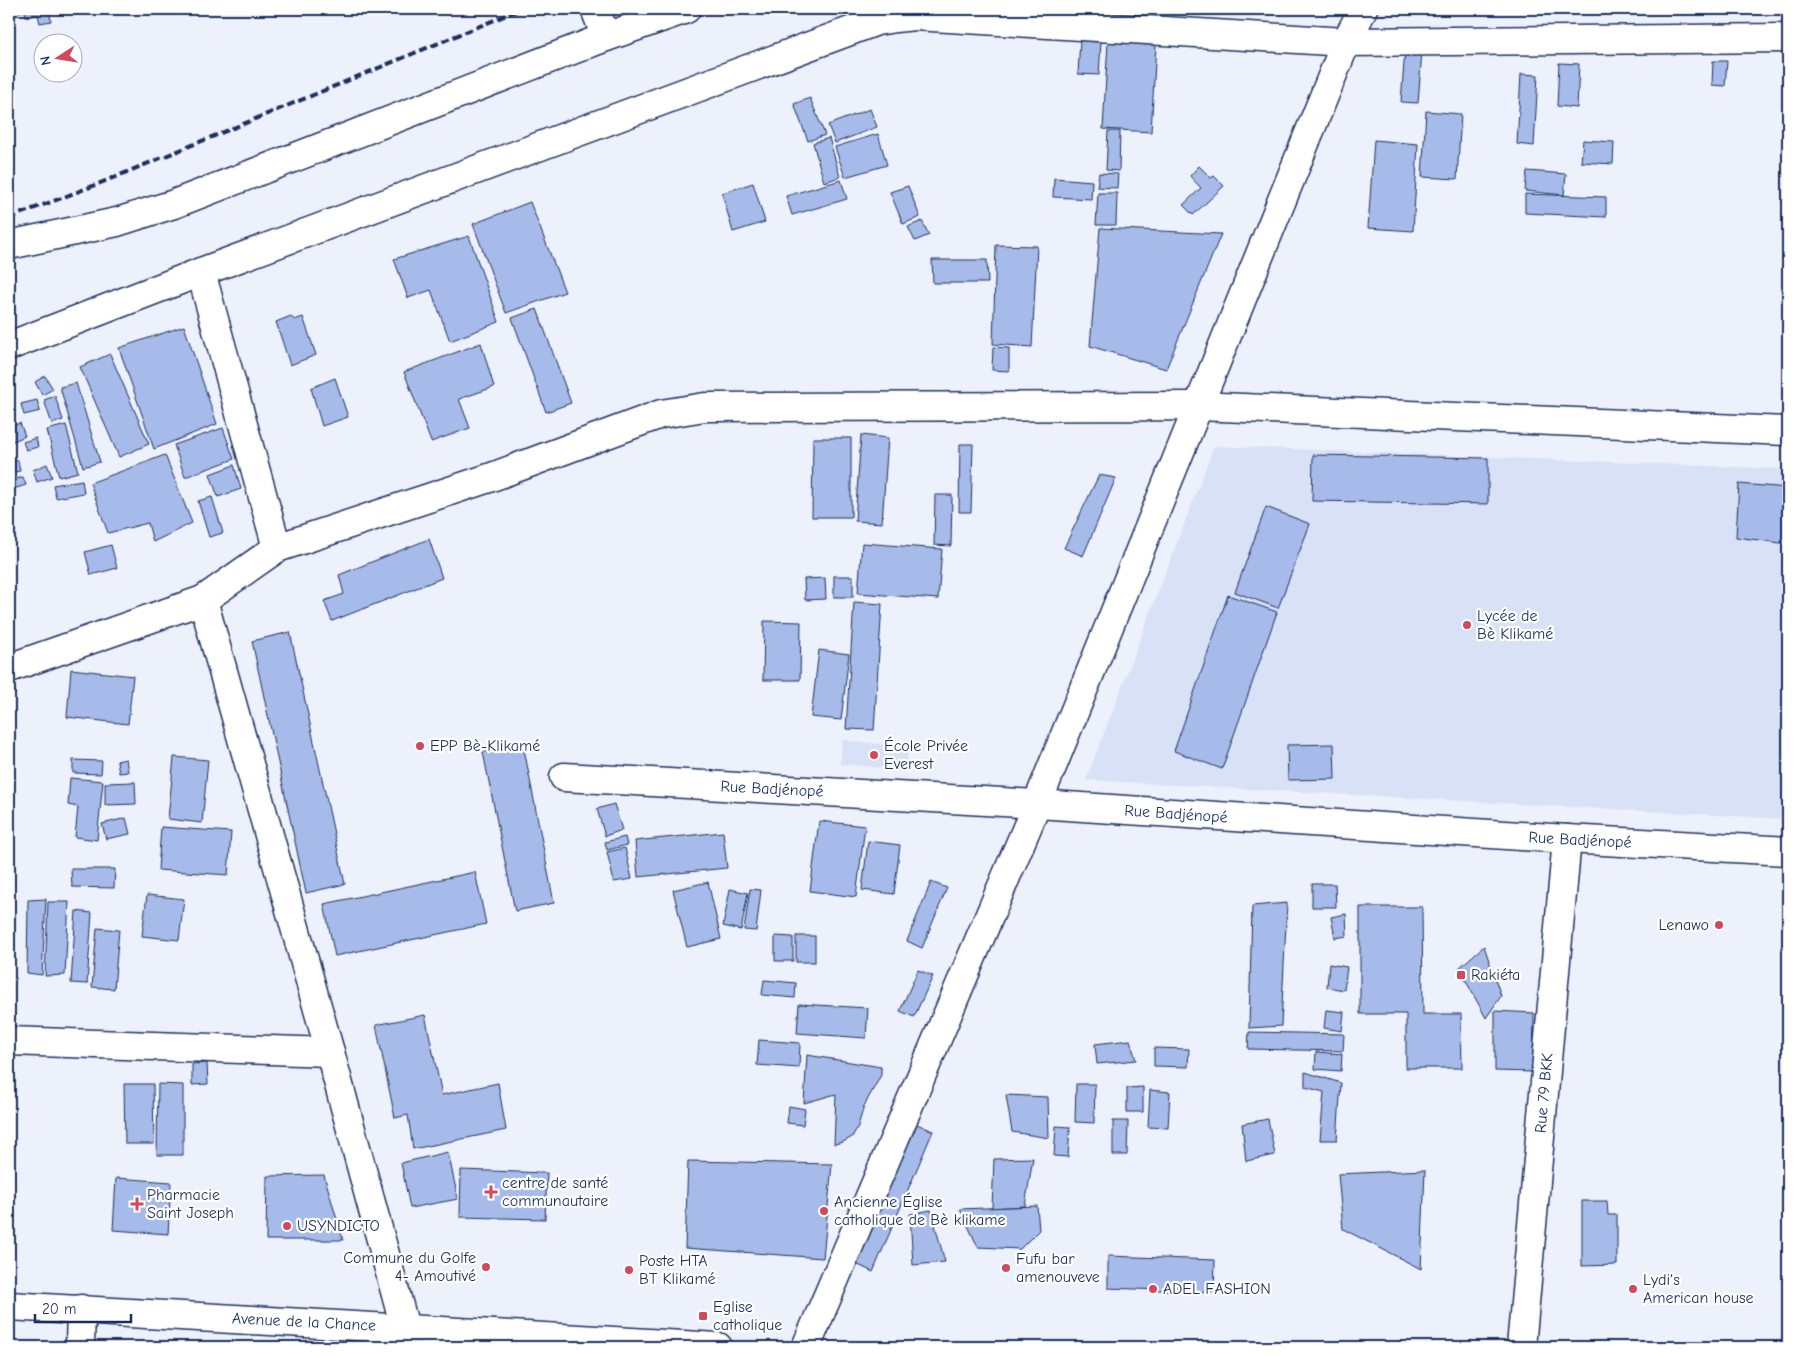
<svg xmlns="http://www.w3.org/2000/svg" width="1797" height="1356" viewBox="0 0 1797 1356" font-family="'Comic Neue',sans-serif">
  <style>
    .built { fill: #d8e1f6 }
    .building { fill: #a7bbea; stroke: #1b2f5e }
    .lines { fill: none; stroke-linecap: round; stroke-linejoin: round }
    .street-casing { stroke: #1b2f5e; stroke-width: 31 }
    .primary-casing { stroke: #1b2f5e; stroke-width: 31 }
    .street { stroke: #fff; stroke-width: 28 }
    .primary { stroke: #fff; stroke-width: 28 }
    .rail { stroke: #1b2f5e; stroke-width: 4; stroke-dasharray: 8 4; stroke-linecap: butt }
    .poi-dot { fill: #d1495b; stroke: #fff; stroke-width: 2 }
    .labels { text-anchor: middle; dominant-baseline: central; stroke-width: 4.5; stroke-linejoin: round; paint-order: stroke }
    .poi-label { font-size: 16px; fill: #1b2f5e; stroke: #fff; text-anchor: start }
    .street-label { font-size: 16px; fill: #1b2f5e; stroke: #fff }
  </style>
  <rect width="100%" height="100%" fill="#edf1fb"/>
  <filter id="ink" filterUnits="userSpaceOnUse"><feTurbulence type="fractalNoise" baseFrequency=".02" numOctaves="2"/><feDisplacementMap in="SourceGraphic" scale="10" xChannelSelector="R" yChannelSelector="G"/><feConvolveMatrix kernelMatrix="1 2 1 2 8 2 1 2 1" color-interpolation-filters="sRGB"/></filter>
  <g filter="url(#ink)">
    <g class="built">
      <path d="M1214 446 1788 469V819L1086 780Z"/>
      <path d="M842 740 908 747 906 770 840 764Z"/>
    </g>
    <g class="building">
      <path d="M17 9H49L51 21 40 23 38 15 26 17 25 11 18 12Z"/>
      <path d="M1080 40 1101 42 1099 75 1078 74Z"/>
      <path d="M1108 42 1156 45 1151 132 1103 129Z"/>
      <path d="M1405 50 1422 51 1418 103 1401 102Z"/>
      <path d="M1713 61H1727L1725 86 1712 85Z"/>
      <path d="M1559 63 1579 64 1577 108 1557 106Z"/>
      <path d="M1521 74 1538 75 1534 146 1517 144Z"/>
      <path d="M810 98 825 135 808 141 794 104Z"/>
      <path d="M870 109 877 127 835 143 828 125Z"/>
      <path d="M1426 111 1461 114 1457 179 1422 177Z"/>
      <path d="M1108 131H1120L1119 171 1106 170Z"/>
      <path d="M878 134 887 165 845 177 835 147Z"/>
      <path d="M829 138 840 177 824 182 813 143Z"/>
      <path d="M1374 140 1418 144 1413 231 1368 228Z"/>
      <path d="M1583 140 1614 142 1613 164 1581 162Z"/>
      <path d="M1199 166 1211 178 1214 176 1224 186 1193 215 1183 205 1201 188 1190 176Z"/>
      <path d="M1527 171 1566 174 1564 195 1525 191Z"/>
      <path d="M1099 173 1118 174 1117 188 1097 187Z"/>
      <path d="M1054 178 1092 181 1091 199 1053 197Z"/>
      <path d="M841 180 847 199 792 215 786 196Z"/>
      <path d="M753 183 765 222 733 232 722 193Z"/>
      <path d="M908 186 920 217 903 224 890 192Z"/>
      <path d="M1098 193H1117L1116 225H1096Z"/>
      <path d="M1525 194 1606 197V217L1525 213Z"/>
      <path d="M530 202 565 292 506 313 473 224Z"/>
      <path d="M922 221 929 235 915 241 908 227Z"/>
      <path d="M1100 228 1221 234 1166 369 1090 346Z"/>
      <path d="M469 236 499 322 450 341 431 290 408 298 394 259Z"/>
      <path d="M996 245 1037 246 1032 347 993 344Z"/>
      <path d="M932 260H987L988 283H933Z"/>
      <path d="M537 309 571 403 546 412 512 318Z"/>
      <path d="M291 316 294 320 303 317 316 355 290 365 276 322Z"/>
      <path d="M184 326 217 424 154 449 119 348Z"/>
      <path d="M481 343 494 387 459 399 470 428 431 442 404 372Z"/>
      <path d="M993 347 1009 348V371L992 370Z"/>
      <path d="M110 354 149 444 119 457 80 367Z"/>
      <path d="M45 376 53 389 42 395 35 382Z"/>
      <path d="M335 378 348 417 322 426 311 388Z"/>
      <path d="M76 383 100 462 83 467 60 387Z"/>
      <path d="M55 396 63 420 52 424 44 400Z"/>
      <path d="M37 400 40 411 24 415 21 404Z"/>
      <path d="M20 423 25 436 9 443V427Z"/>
      <path d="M66 425 78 472 59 477 47 430Z"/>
      <path d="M223 428 234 459 185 477 174 445Z"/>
      <path d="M861 435 888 438 882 523 855 521Z"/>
      <path d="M36 438 38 447 26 450 23 442Z"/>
      <path d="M813 438H851V517H812Z"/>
      <path d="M960 444H973L971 512H959Z"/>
      <path d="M165 455 192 523 153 542 148 523 108 533 90 483Z"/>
      <path d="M1313 455 1488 458V504L1312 501Z"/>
      <path d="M18 460 20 471 9 473V462Z"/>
      <path d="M47 464 52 477 37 482 33 470Z"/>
      <path d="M234 465 241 489 218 497 210 474Z"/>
      <path d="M1099 475 1116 478 1083 556 1064 548Z"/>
      <path d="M23 477 26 485 10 490 9 481Z"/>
      <path d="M82 480 84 493 56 498 53 485Z"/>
      <path d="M1739 484 1788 488V544L1736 537Z"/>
      <path d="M935 495H952L951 546 934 545Z"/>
      <path d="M212 497 223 533 209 537 198 501Z"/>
      <path d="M1266 507 1310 524 1278 608 1235 592Z"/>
      <path d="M429 539 442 578 332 621 324 601 344 594 339 575Z"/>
      <path d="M862 543 942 549 938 599 858 593Z"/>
      <path d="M111 545 117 568 91 575 85 552Z"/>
      <rect x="834" y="576" width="19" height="21"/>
      <path d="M825 578 826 599 805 600 804 579Z"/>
      <path d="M1228 595 1277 612 1222 769 1174 751Z"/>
      <path d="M854 602 882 604 874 730 846 729Z"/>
      <path d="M764 621 801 622 800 680H763Z"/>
      <path d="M290 632 345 884 306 893 252 641Z"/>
      <path d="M819 650 849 654 841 720 811 717Z"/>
      <path d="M71 669 133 676 128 724 67 717Z"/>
      <path d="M523 744 554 903 515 911 483 752Z"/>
      <path d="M1334 744 1335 779 1288 780 1287 745Z"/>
      <path d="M174 757 208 760 202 823 168 819Z"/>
      <path d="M126 759 128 772 119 773 117 761Z"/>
      <path d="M73 760 102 761 101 774 73 773Z"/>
      <path d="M70 778 103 781 97 840 75 837 78 807 68 805Z"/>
      <path d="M135 782 136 804 105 805V783Z"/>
      <path d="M614 804 622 830 605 836 597 809Z"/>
      <path d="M126 818 130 834 106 839 102 824Z"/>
      <path d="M819 821 865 826 856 897 810 891Z"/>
      <path d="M161 827 231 832 228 875 158 870Z"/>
      <path d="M723 832 727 868 638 877 635 841Z"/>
      <path d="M625 837 627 845 607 850 605 842Z"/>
      <path d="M868 841 900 845 894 894 862 890Z"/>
      <path d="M625 848 632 879 614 882 607 852Z"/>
      <path d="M71 869H115L114 888 72 887Z"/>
      <path d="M475 872 486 924 335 956 324 904Z"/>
      <path d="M708 882 721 939 687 947 673 890Z"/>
      <path d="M931 882 947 888 922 948 907 941Z"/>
      <path d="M1312 884H1335L1336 907H1312Z"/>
      <path d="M730 889 748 893 741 930 723 926Z"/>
      <path d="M750 889 761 890 756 931 744 930Z"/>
      <path d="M147 895 184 899 179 940 142 936Z"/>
      <path d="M46 899 42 975 27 973 28 900Z"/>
      <path d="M48 902H69L65 975 45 976Z"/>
      <path d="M1287 903 1281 1026 1249 1028 1252 906Z"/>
      <path d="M1360 907H1422L1423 1014H1461L1462 1068H1406V1014H1360Z"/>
      <path d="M76 911 92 913 87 984 71 983Z"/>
      <path d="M1346 914 1347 936 1335 938 1331 917Z"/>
      <path d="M97 928 119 930 114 989 92 987Z"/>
      <path d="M775 936 793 937V961H775Z"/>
      <rect x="796" y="936" width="19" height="26"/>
      <path d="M1484 946 1501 996 1486 1018 1459 968Z"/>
      <path d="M1329 964 1347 967 1344 990 1327 987Z"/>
      <path d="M918 970 933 976 914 1017 900 1011Z"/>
      <path d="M764 980 796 983 795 998 762 995Z"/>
      <path d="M799 1004 868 1008 866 1038 797 1033Z"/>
      <path d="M1326 1010 1344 1012 1342 1031 1324 1028Z"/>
      <path d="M1495 1011 1534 1013 1533 1072 1495 1071Z"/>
      <path d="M425 1015 442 1095 498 1083 506 1130 413 1149 408 1115 395 1118 376 1025Z"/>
      <path d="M1249 1032 1344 1034 1343 1051 1248 1049Z"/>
      <path d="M759 1040 800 1043 799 1068 757 1065Z"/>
      <path d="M1130 1040 1136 1060 1097 1064 1095 1044Z"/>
      <path d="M1154 1048 1189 1049 1188 1067 1154 1066Z"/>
      <path d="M1316 1052 1342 1054 1341 1071 1315 1069Z"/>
      <path d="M807 1055 881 1067V1075L864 1106 858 1126 852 1137 843 1142 834 1144 836 1094 804 1103Z"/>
      <path d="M207 1063 208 1084 192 1085V1064Z"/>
      <path d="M1305 1072 1341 1083 1337 1140H1320L1324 1092 1305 1087Z"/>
      <path d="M124 1084H153L154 1144H125Z"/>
      <path d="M158 1084 183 1085V1155H157Z"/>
      <path d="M1076 1084H1095L1094 1123 1075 1122Z"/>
      <path d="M1143 1087V1112H1127V1088Z"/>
      <path d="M1150 1090 1170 1092 1168 1128 1148 1127Z"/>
      <path d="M1006 1095 1048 1097 1049 1138 1012 1132Z"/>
      <path d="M789 1106 805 1109 803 1125 787 1123Z"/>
      <path d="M1268 1119 1275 1155 1246 1161 1242 1124Z"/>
      <path d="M910 1121 933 1131 873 1272 850 1261Z"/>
      <path d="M1113 1121H1128L1127 1155H1113Z"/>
      <path d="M1056 1126 1070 1127 1068 1157 1054 1156Z"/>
      <path d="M448 1152 458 1199 410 1208 401 1163Z"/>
      <path d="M1033 1158 1025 1206 992 1208 994 1159Z"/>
      <path d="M688 1161 832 1164 823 1258 685 1248Z"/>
      <path d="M461 1170 547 1173 545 1219 460 1217Z"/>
      <path d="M1425 1170 1421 1269 1343 1229 1338 1174Z"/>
      <path d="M324 1175 343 1240H266L267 1176Z"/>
      <path d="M116 1178 171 1182 168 1234 113 1230Z"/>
      <path d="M1582 1201H1607L1608 1215H1617V1265L1582 1266Z"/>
      <path d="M1037 1206 1039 1230 1020 1249 978 1247 960 1209Z"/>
      <path d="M931 1210 945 1262 913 1265 910 1214Z"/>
      <path d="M1108 1256 1215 1260 1214 1292 1108 1288Z"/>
    </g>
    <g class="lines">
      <g class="street-casing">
        <g id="street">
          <path d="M595 9 606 37"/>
          <path d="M9 245 117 222 174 204 606 37 686 9"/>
          <path d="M201 272 277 548"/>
          <path d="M9 346 201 272 877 21 895 18 915 16 1346 42 1788 38"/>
          <path d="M203 600 330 1052 405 1328"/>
          <path d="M9 668 203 600 277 548 489 478 661 414 705 407 1198 406 1788 431"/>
          <path d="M564 777 1037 804 1567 839 1788 851"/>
          <path d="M9 1041 330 1052"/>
          <path d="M80 1347 81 1309"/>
          <path d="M806 1347 1037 804 1346 42 1363 9"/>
          <path d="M1521 1347 1567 839"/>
        </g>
      </g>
      <g class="primary-casing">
        <path id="primary" d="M9 1306 718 1347"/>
      </g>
      <use href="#street" class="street"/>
      <use href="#primary" class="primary"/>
      <path class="rail" d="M9 218 98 184 521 9"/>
    </g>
  </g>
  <g class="poi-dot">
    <circle cx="1467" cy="625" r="5"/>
    <circle cx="420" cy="746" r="5"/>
    <circle cx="874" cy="755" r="5"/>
    <circle cx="1719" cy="925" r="5"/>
    <rect x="1456" y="970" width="10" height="10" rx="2.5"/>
    <path d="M488.5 1184.5h5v5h5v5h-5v5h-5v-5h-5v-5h5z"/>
    <path d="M134.5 1196.5h5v5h5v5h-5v5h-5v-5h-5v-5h5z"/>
    <circle cx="824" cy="1211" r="5"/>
    <circle cx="287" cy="1226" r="5"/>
    <circle cx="486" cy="1267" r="5"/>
    <circle cx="1006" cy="1268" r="5"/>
    <circle cx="629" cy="1270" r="5"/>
    <circle cx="1153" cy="1289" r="5"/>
    <circle cx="1633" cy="1289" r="5"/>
    <rect x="698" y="1311" width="10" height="10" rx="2.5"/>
  </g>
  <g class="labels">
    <g class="poi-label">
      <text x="1477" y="616">Lycée de<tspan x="1477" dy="18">Bè Klikamé</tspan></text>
      <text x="430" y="746">EPP Bè-Klikamé</text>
      <text x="884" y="746">École Privée<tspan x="884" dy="18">Everest</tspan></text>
      <text x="1709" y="925" text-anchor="end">Lenawo</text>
      <text x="1471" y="975">Rakiéta</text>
      <text x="502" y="1183">centre de santé<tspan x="502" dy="18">communautaire</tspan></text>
      <text x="147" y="1195">Pharmacie<tspan x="147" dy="18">Saint Joseph</tspan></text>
      <text x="834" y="1202">Ancienne Église<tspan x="834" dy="18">catholique de Bè klikame</tspan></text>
      <text x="297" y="1226">USYNDICTO</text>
      <text x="476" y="1258" text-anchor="end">Commune du Golfe<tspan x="476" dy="18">4- Amoutivé</tspan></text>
      <text x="1016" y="1259">Fufu bar<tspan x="1016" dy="18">amenouveve</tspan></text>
      <text x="639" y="1261">Poste HTA<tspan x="639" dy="18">BT Klikamé</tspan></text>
      <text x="1643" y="1280">Lydi's<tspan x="1643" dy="18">American house</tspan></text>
      <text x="1163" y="1289">ADEL FASHION</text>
      <text x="713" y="1307">Eglise<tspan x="713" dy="18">catholique</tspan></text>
    </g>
    <g class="street-label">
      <text transform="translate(772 789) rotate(3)">Rue Badjénopé</text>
      <text transform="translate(1176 814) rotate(4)">Rue Badjénopé</text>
      <text transform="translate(1580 840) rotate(3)">Rue Badjénopé</text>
      <text transform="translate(1544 1093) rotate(-85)">Rue 79 BKK</text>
      <text transform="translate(304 1322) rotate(3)">Avenue de la Chance</text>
    </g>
  </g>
  <rect width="1797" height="1356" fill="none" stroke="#fff" stroke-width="30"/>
  <rect x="15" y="15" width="1767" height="1326" fill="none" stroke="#1b2f5e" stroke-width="2" filter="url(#ink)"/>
  <g transform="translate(58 58) rotate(258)"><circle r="24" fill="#ffffff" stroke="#a4acbf"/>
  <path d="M0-4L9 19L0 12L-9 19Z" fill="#d1495b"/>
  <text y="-8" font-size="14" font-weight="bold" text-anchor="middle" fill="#1b2f5e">N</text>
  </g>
  <path d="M35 1314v8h96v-8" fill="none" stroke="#1b2f5e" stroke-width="2.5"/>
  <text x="42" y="1314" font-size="15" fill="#1b2f5e" stroke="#ffffff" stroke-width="4" paint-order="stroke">20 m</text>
</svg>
